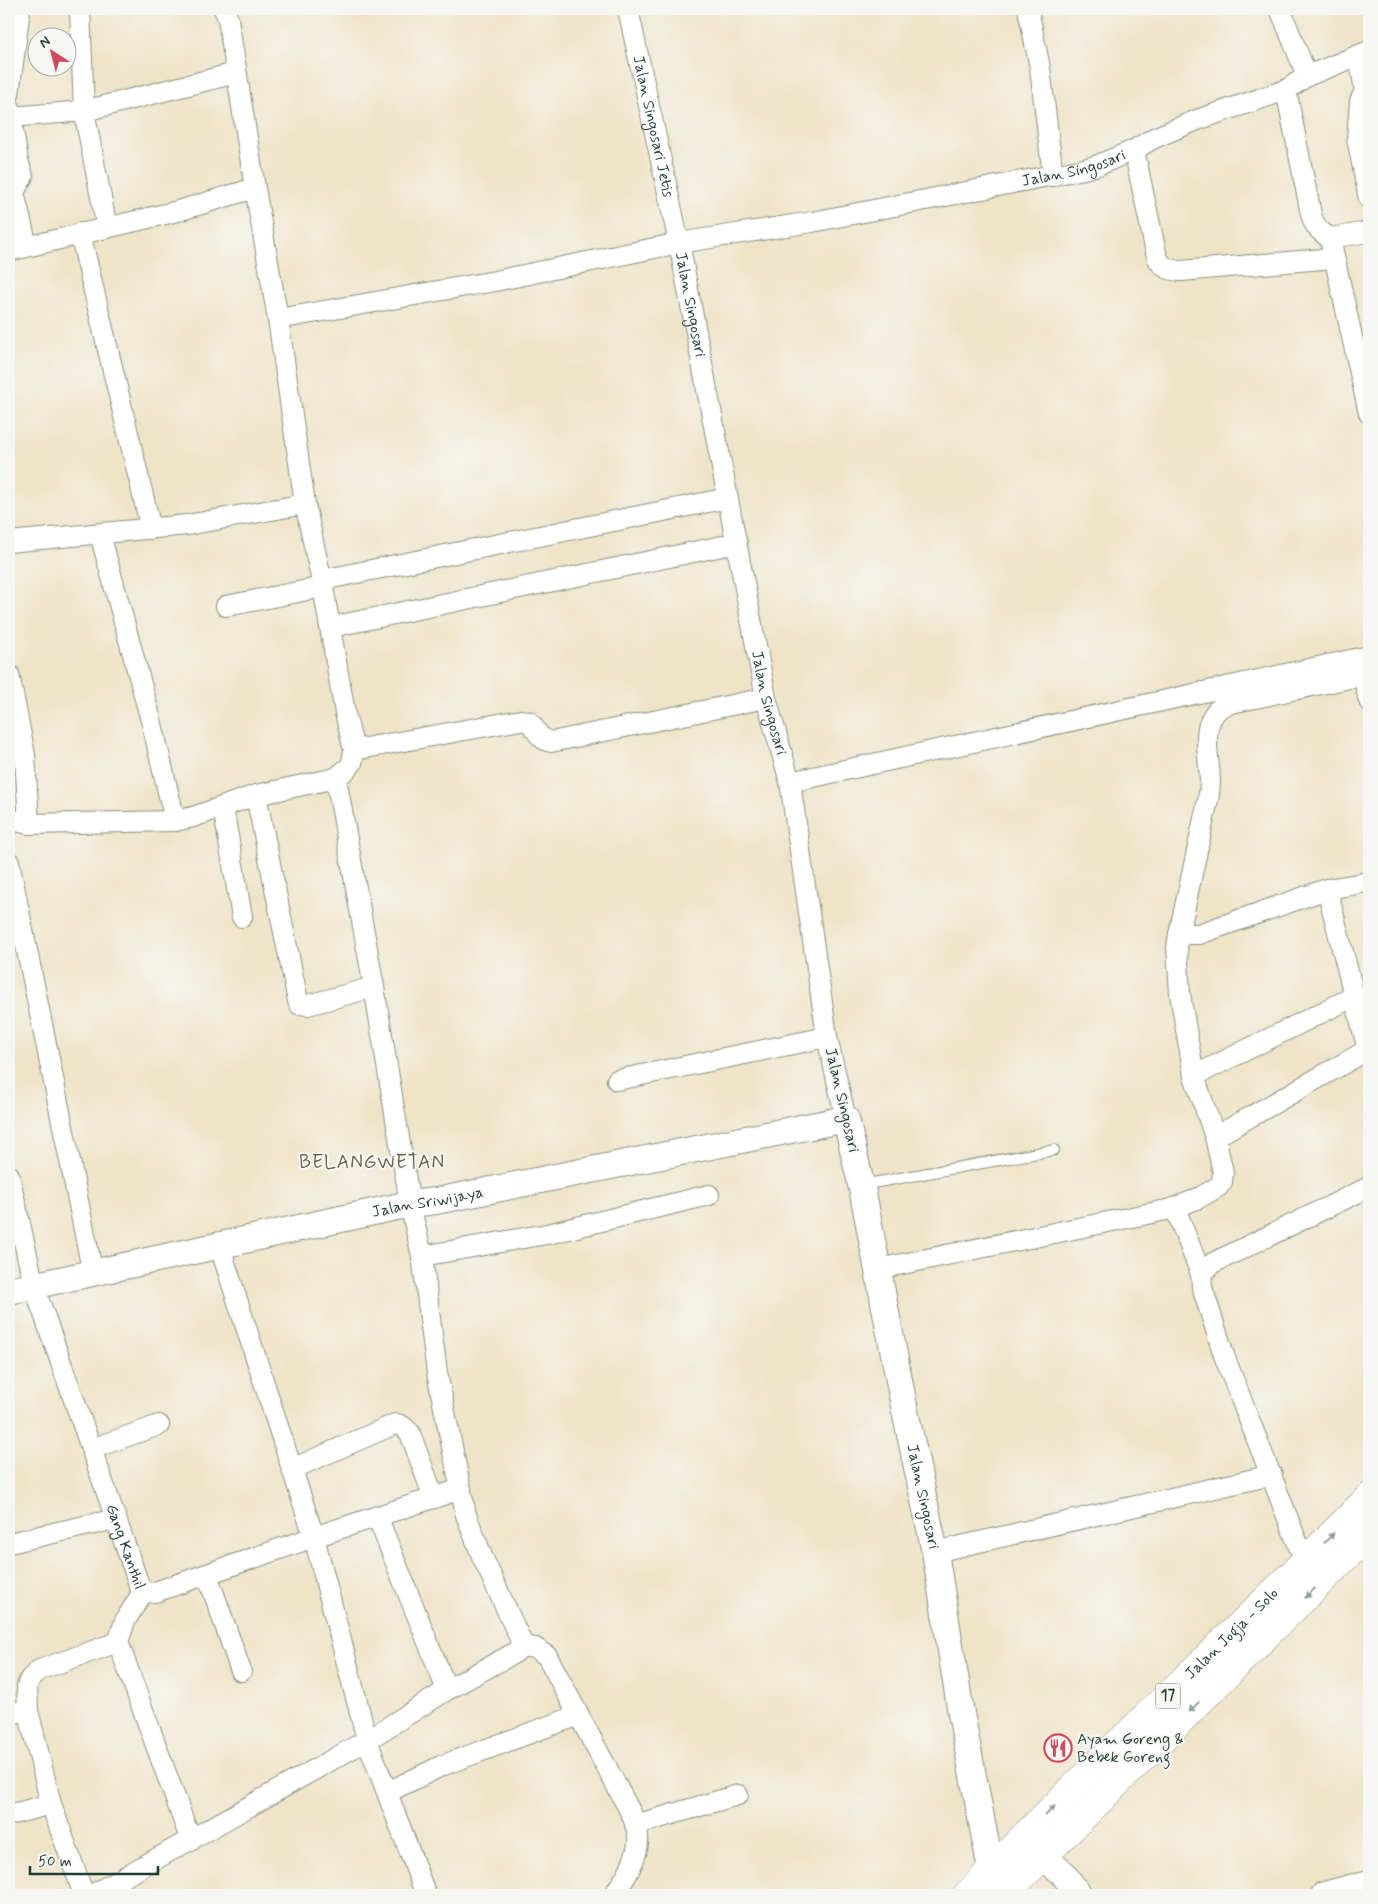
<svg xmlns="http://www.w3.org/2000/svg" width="1378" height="1904" viewBox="0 0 1378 1904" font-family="Mynerve,sans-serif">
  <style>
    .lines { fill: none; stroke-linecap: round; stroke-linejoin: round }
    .service-casing { stroke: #87907e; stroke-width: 12 }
    .minor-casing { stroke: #87907e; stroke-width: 22 }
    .tertiary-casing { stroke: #87907e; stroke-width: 28 }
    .trunk-casing { stroke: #87907e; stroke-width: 29 }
    .service { stroke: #fff; stroke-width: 10 }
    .minor { stroke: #fff; stroke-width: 20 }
    .tertiary { stroke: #fff; stroke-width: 26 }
    .trunk { stroke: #fff; stroke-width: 28 }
    .oneway { fill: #8f9e9a }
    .labels { text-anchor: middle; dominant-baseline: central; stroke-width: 4; stroke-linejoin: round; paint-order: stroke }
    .shield { fill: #f6f6f2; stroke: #60746d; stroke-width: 1 }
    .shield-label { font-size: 15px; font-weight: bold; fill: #1f3d34 }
    .street-label { font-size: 16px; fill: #1f3d34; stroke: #f6f6f2 }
    .poi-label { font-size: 16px; fill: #1f3d34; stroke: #f6f6f2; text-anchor: start }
    .quarter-label { font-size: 19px; letter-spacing: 1px; fill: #645f49; stroke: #f6f6f2 }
  </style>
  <rect width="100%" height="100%" fill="#f6f6f2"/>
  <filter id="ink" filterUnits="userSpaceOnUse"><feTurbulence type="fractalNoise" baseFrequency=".02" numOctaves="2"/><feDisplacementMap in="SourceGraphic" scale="10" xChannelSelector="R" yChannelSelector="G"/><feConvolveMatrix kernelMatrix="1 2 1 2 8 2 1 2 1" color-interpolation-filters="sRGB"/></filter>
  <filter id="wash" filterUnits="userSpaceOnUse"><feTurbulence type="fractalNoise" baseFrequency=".0096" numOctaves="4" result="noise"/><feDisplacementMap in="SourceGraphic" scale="20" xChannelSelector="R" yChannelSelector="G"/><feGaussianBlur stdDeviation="1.12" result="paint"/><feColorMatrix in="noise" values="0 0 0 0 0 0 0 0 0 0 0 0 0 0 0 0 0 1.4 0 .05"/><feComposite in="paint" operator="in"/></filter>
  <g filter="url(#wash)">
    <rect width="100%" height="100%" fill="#efe4c8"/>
  </g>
  <g filter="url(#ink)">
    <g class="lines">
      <g class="service-casing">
        <path id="service" d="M862 1185 1054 1150"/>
      </g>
      <g class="minor-casing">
        <g id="minor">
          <path d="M80 9 84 111 107 228"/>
          <path id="s1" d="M628 9 679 243 766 698 790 782 827 1037 846 1119"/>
          <path d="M1028 9 1040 68 1053 176"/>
          <path d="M1280 9 1307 76"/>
          <path d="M1359 55 1365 91 1360 101 1357 138 1369 199"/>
          <path d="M1286 90 1311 214C1314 226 1319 231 1330 238L1369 413"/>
          <path d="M9 94 20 9"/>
          <path d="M9 106 11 117 84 111 236 73"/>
          <path d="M11 117 18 161 23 176 14 192 27 246"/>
          <path d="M1134 150 1157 257C1162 268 1169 270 1181 271L1334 258"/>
          <path d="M80 233 151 529"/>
          <path d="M1330 238 1369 232"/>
          <path d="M9 251 178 211 255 188"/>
          <path id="s2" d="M278 319 495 281 679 243 812 222 1084 169 1098 165 1134 150 1154 138 1197 120 1286 90 1307 76 1369 51"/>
          <path d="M100 534 152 724 175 821"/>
          <path d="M9 542 187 525 305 504"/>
          <path d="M322 580 728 498"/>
          <path d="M226 606 323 587"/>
          <path d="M331 627 737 543"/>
          <path d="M9 674 25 755 29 824"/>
          <path d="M1363 675 1369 701"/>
          <path d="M354 750 521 720 530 722C536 730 540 740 551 742L766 698"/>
          <path d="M790 782 1369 656"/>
          <path d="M256 795 298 1001 299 1004 308 1005 374 987"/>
          <path d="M223 807 242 917"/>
          <path d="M9 819 29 824 175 821 193 817 256 795 336 778"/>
          <path d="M9 862 93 1274"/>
          <path d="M1327 889 1369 1054"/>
          <path d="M1179 934 1208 800C1209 794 1210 787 1210 781 1210 758 1198 724 1221 707 1225 705 1231 703 1236 702L1369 674"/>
          <path d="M1194 1076 1355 996"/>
          <path d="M617 1080 827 1037"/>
          <path d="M1215 1137 1369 1049"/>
          <path id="s3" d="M9 1175 34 1286 142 1593 125 1621 118 1642"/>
          <path d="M1175 1208 1201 1274"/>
          <path d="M220 1247 314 1537 367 1740 426 1895"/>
          <path d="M422 1256 552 1233 709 1195"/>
          <path d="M878 1269 1171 1209 1197 1199 1218 1187 1222 1182 1223 1172 1215 1137 1194 1076 1180 994 1177 947 1179 934H1199L1327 889 1369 882"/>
          <path d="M91 1449 159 1425"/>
          <path d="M292 1469 395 1424C402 1424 405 1428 410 1433L434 1498"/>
          <path d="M377 1516 447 1690"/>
          <path d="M9 1543 116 1519"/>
          <path d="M935 1552 1272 1475"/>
          <path d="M1305 1562 1225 1358 1202 1287 1201 1274 1213 1263 1369 1187"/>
          <path d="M207 1574 241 1671"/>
          <path d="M142 1593 155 1592 314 1537 461 1489"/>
          <path d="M118 1642 191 1841"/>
          <path d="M521 1646 535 1648 547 1656 631 1813C634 1820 638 1829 638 1837 640 1854 624 1882 613 1895"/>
          <path d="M9 1714 28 1710"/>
          <path d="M388 1792 441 1766 579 1715"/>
          <path d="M9 1815 51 1804"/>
          <path d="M635 1825 738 1795"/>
          <path d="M84 1895 51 1804 28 1710 27 1686 30 1679 39 1670 118 1642"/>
          <path d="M92 1895 367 1740 447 1690 516 1652 522 1643 482 1556 466 1515 437 1373 422 1256 410 1204 374 987 336 778 348 768 352 763 354 750 345 713 323 587 305 504 278 319 255 188 228 19 224 9"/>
        </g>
      </g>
      <g class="tertiary-casing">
        <g id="tertiary">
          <path id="s4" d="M9 1291 410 1204 436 1201 846 1119 863 1193 904 1406 935 1552 961 1713 991 1870"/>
          <path d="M1028 1842 1042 1857 1062 1872 1079 1895"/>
          <path d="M1324 1895 1369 1883"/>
        </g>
      </g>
      <g class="trunk-casing">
        <g id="trunk">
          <path id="s5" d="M967 1895C1097 1759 1237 1632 1369 1497"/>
          <path d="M1004 1895 1369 1534"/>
        </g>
      </g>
      <use href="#service" class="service"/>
      <use href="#minor" class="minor"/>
      <use href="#tertiary" class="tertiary"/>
      <use href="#trunk" class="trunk"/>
    </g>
    <defs><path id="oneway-solid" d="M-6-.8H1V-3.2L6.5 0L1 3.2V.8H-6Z" transform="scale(1.25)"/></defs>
    <g class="oneway">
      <use href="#oneway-solid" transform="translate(1329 1538) rotate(-46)"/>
      <use href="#oneway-solid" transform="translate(1310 1593) rotate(135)"/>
      <use href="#oneway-solid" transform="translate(1194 1707) rotate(135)"/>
      <use href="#oneway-solid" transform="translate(1050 1811) rotate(-44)"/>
    </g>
  </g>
  <defs>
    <g id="restaurant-ring" transform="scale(1.4375)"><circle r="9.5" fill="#f6f6f2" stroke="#d1495b" stroke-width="1.5"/><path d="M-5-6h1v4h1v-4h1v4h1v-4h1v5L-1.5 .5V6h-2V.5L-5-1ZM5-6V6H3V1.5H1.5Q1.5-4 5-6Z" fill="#d1495b"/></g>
  </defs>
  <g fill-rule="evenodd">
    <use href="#restaurant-ring" x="1058" y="1748"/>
  </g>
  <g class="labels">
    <rect class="shield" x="1155.5" y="1683.5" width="25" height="25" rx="4"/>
    <g class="shield-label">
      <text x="1168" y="1696">17</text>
    </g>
    <g class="street-label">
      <text stroke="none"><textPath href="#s1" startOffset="120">Jalan Singosari Jetis</textPath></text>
      <text stroke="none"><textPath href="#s2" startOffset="810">Jalan Singosari</textPath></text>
      <text stroke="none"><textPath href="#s1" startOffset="302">Jalan Singosari</textPath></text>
      <text stroke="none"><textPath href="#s1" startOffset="708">Jalan Singosari</textPath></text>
      <text transform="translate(842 1100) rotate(77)">Jalan Singosari</text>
      <text stroke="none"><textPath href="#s4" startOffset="428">Jalan Sriwijaya</textPath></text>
      <text stroke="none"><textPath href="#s4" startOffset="1240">Jalan Singosari</textPath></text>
      <text stroke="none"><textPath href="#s3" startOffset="390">Gang Kanthil</textPath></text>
      <text stroke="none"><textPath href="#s5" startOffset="372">Jalan Jogja - Solo</textPath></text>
    </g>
    <g class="poi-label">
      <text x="1077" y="1739">Ayam Goreng &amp;<tspan x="1077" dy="18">Bebek Goreng</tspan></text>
    </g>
    <g class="quarter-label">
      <text x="372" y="1162">BELANGWETAN</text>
    </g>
  </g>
  <rect width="1378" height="1904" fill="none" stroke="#f6f6f2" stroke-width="30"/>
  <g transform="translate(52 52) rotate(324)"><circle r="24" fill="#f6f6f2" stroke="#a0aca6"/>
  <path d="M0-4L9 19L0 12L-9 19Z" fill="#d1495b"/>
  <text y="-8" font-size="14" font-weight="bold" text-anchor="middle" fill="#1f3d34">N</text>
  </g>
  <path d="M30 1866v8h128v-8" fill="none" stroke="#1f3d34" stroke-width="2.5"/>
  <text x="38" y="1866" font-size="15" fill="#1f3d34" stroke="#f6f6f2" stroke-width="4" paint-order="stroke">50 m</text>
</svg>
